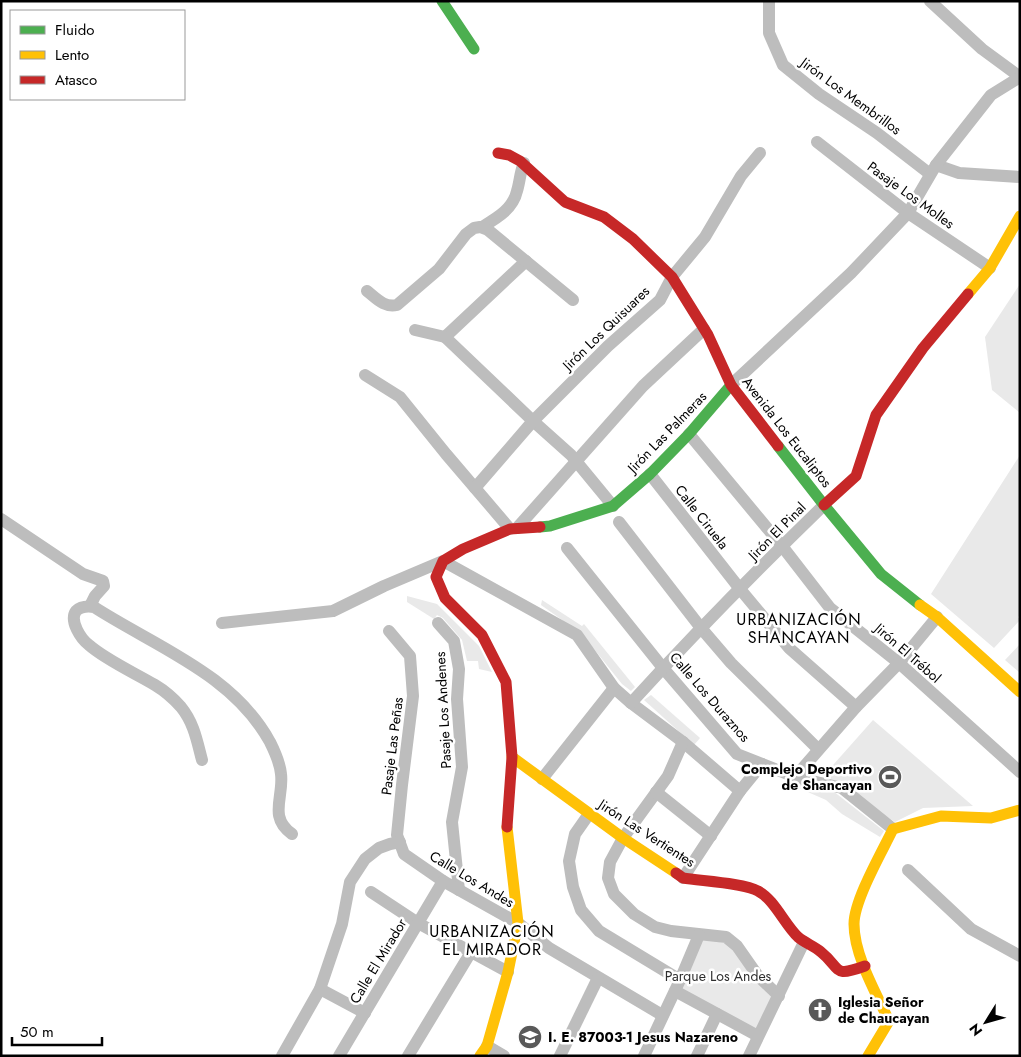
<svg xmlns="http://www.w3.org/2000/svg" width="1021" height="1057" viewBox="0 0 1021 1057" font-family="Jost,sans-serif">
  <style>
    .green { fill: #e9e9e9 }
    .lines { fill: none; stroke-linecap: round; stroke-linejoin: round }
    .street { stroke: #bdbdbd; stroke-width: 12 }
    .fast { stroke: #4caf50; stroke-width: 11 }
    .slow { stroke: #ffc107; stroke-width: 11 }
    .jam { stroke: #c62828; stroke-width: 11 }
    .labels { text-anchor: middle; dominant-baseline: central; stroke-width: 5; stroke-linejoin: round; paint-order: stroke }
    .street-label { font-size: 14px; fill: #000; stroke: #fff }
    .poi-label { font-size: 14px; font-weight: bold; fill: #000; stroke: #fff; text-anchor: start }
    .park-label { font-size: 14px; fill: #2e2e2e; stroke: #fff }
    .quarter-label { font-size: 16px; letter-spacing: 1px; fill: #000; stroke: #fff }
  </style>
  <rect width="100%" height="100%" fill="#fff"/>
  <g class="green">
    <path d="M1020 284V413L992 390 985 337Z"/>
    <path d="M1020 455V615L1018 617 1020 620 994 648 931 594Z"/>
    <path d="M407 596 437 604 479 646 492 672 479 669 478 661H467L462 640 443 618 437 615 434 619 407 602Z"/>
    <path d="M542 600 582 626 584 624 635 687 631 691 622 684 582 634 541 605Z"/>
    <path d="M1020 644V673L1005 660Z"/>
    <path d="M651 695 700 738 694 745 644 700Z"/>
    <path d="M873 720 973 806 923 808 895 822 827 779 826 773Z"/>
    <path d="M794 781 833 791 884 831 880 837 842 814 826 800 794 786Z"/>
    <path d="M701 938 729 944 773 995 755 1032 681 990Z"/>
  </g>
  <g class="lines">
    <g class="street">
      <path d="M769 1V33L783 65 819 94 877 133 930 174"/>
      <path d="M930 1 982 49 1020 77"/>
      <path d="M817 142 908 213 990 268"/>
      <path d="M936 165 959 173 1020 177"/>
      <path d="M482 227C497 218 513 209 517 191 520 181 520 172 524 163"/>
      <path d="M526 261 445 337 533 421 571 455 613 506"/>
      <path d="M367 291C376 298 384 308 397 305L439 269 466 234 474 228 480 227 488 230 573 300"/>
      <path d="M415 330 445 337"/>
      <path d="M365 375 400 397 446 454 510 529"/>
      <path d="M731 385 851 273 908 213 936 165 991 95 1020 77"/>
      <path d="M689 434 782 546 830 608 899 663 1020 772"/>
      <path d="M650 474 740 589 789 648 856 707"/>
      <path d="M475 488 533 421 608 346 660 300 672 277 705 237 741 176 760 153"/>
      <path d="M1 519 83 574 103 581 104 586 95 596 90 606"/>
      <path d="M619 522 701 628 731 663 818 749"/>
      <path d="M517 528 643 386 704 329"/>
      <path d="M567 548 663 668 737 754 795 777 842 788 893 829"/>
      <path d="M222 623 333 611 384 586 443 561 577 635 614 688 631 703 683 742 740 791"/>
      <path d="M438 623 454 641 459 669 457 699 462 767 452 822 459 890"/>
      <path d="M389 631 410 656 413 696 402 785 397 835 404 854 443 881 518 923 549 948 662 1015"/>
      <path d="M631 703C693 635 758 569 824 505"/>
      <path d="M683 742 668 776 623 838 610 862 608 878 614 894 634 914 655 927 671 931 726 937 737 946 758 976 779 996"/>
      <path d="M202 760C197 741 194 723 181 707 174 699 165 691 155 685 135 673 106 660 89 645 81 639 69 621 76 611 81 606 87 606 94 607 156 647 233 674 270 742 275 752 280 763 281 774 284 797 268 817 292 834"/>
      <path d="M795 777 856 707 899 663 937 617"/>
      <path d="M542 779 614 688"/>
      <path d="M656 792 711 836"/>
      <path d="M589 814 575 834 569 861 573 887 581 910 599 931 680 980"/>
      <path d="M908 870 971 929 1020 956"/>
      <path d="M683 878 740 791 762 764"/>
      <path d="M371 892 418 923 508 972"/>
      <path d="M320 989 365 1013"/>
      <path d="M675 991 758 1036"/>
      <path d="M487 1046 504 1056"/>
      <path d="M282 1056 320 989 342 924 350 882 365 859 379 848 390 844 400 842"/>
      <path d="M339 1056 443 881"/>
      <path d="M408 1056 471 952"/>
      <path d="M560 1056 598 978"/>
      <path d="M644 1056 680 980 699 935"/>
      <path d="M697 1056 717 1014"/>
      <path d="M749 1056 804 942"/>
    </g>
    <g class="fast">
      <path d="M442 1 474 49"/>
      <path d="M778 446 824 505 881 574 920 605"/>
      <path d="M540 527 550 526 613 506 650 474 689 434 731 385"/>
    </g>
    <g class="slow">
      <path d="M968 294 990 268 1020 216"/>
      <path d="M920 605 937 617 1020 692"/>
      <path d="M512 757 623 838 676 873"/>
      <path d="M480 1056 487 1046 508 972 518 923 507 827"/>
      <path d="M868 1056 889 1021C876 993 854 955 854 924 854 900 882 852 893 829L941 816 991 818 1020 810"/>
    </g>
    <g class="jam">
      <path d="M498 153 509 155 520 161 565 202 604 217 633 239 672 277 708 335 731 385 778 446"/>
      <path d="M824 505 856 476 876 415 923 348 968 294"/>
      <path d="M507 827 512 757 506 682 482 635 445 598 436 577 443 561 463 549 510 529 540 527"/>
      <path d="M676 873 683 878C701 881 744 883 758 891 774 899 785 925 798 937 805 943 814 946 821 952 842 969 832 978 865 966"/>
    </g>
  </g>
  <defs>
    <g id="stadium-disc" transform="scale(1.25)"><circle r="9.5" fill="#595959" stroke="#fff"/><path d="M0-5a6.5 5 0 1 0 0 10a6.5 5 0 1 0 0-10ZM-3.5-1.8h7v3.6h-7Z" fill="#fff"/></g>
    <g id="church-disc" transform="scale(1.25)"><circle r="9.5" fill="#595959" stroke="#fff"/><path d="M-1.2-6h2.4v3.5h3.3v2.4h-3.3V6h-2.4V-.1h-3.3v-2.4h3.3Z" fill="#fff"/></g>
    <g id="school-disc" transform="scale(1.25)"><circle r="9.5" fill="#595959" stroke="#fff"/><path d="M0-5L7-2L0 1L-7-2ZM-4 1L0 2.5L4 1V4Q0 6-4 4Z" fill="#fff"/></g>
  </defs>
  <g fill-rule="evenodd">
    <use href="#stadium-disc" x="890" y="777"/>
    <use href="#church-disc" x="820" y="1010"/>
    <use href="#school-disc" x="530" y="1037"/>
  </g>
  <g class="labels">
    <g class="street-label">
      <text transform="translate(851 96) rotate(36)">Jirón Los Membrillos</text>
      <text transform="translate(911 195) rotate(36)">Pasaje Los Molles</text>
      <text transform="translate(606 328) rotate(-44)">Jirón Los Quisuares</text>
      <text transform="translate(667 432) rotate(-46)">Jirón Las Palmeras</text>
      <text transform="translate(787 432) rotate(52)">Avenida Los Eucaliptos</text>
      <text transform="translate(702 517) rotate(52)">Calle Ciruela</text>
      <text transform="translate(777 531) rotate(-45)">Jirón El Pinal</text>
      <text transform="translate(908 653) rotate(41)">Jirón El Trébol</text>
      <text transform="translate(710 697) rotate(49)">Calle Los Duraznos</text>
      <text transform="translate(443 710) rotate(-93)">Pasaje Los Andenes</text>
      <text transform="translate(392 746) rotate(-83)">Pasaje Las Peñas</text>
      <text transform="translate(647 833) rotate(33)">Jirón Las Vertientes</text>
      <text transform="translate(472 879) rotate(31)">Calle Los Andes</text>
      <text transform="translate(378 961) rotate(-59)">Calle El Mirador</text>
    </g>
    <g class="poi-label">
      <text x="872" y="769" text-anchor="end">Complejo Deportivo<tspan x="872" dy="16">de Shancayan</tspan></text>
      <text x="838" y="1002">Iglesia Señor<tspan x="838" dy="16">de Chaucayan</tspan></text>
      <text x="548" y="1037">I. E. 87003-1 Jesus Nazareno</text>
    </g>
    <g class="park-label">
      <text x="718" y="976">Parque Los Andes</text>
    </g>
    <g class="quarter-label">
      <text x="799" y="619">URBANIZACIÓN<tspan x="799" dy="18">SHANCAYAN</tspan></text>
      <text x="492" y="931">URBANIZACIÓN<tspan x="492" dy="18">EL MIRADOR</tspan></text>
    </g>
  </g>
  <rect width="1021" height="1057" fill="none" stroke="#000000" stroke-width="5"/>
  <rect x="10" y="10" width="175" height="90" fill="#ffffff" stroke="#999999"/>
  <rect x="20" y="26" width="25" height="8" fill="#4caf50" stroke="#999999"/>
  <text x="55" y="35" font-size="15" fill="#000000">Fluido</text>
  <rect x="20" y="51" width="25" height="8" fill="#ffc107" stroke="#999999"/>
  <text x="55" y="60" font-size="15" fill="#000000">Lento</text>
  <rect x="20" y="76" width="25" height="8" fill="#c62828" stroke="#999999"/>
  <text x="55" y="85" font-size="15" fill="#000000">Atasco</text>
  <g transform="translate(986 1022) rotate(233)" stroke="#ffffff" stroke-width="4" paint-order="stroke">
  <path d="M0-4L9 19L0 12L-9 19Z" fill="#000000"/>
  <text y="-8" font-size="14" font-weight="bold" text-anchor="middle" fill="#000000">N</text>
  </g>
  <path d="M12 1037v8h90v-8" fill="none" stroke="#000000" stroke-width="2.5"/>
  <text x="20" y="1037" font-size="15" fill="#000000" stroke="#ffffff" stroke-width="4" paint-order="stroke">50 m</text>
</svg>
